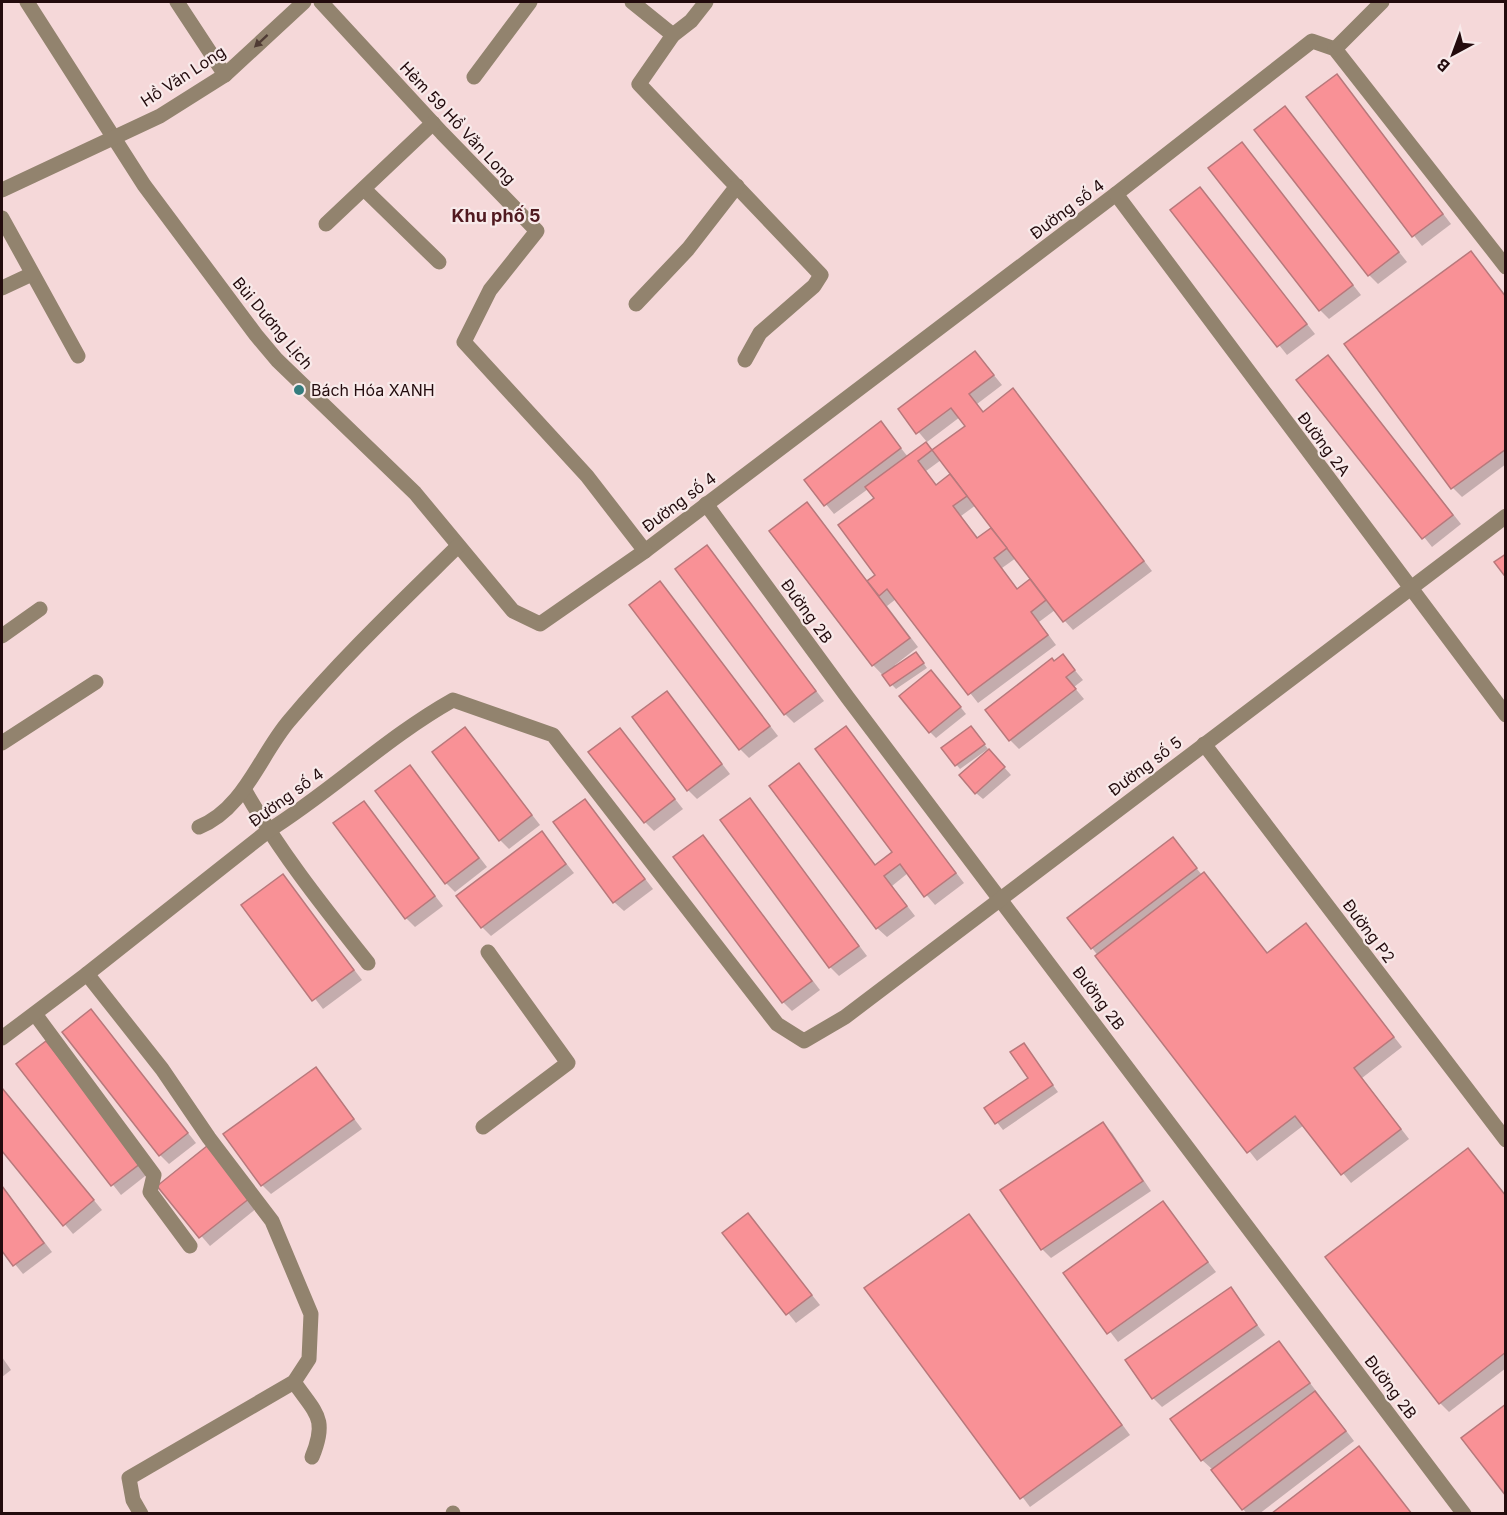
<svg xmlns="http://www.w3.org/2000/svg" width="1507" height="1515" viewBox="0 0 1507 1515" font-family="Inter,sans-serif">
  <style>
    .shadow { fill: #0003; fill-rule: evenodd }
    .building { fill: #f99196; stroke: #b8787b; stroke-width: 1.5 }
    .lines { fill: none; stroke-linecap: round; stroke-linejoin: round }
    .minor { stroke: #92836e; stroke-width: 15 }
    .oneway { fill: #4f3b34 }
    .poi-dot { fill: #347d7e; stroke: #f8eaea; stroke-width: 2 }
    .labels { text-anchor: middle; dominant-baseline: central; stroke-width: 4.5; stroke-linejoin: round; paint-order: stroke }
    .street-label { font-size: 16px; fill: #230b0d; stroke: #f8eaea }
    .poi-label { font-size: 16px; fill: #230b0d; stroke: #f8eaea; text-anchor: start }
    .neighbourhood-label { font-size: 18px; font-weight: bold; fill: #501a20; stroke: #f8eaea }
  </style>
  <rect width="100%" height="100%" fill="#f5d8d9"/>
  <g class="shadow">
    <path d="M1337 75 1451 224 1422 246 1308 97Z"/>
    <path d="M1285 108 1407 262 1378 284 1369 275Z"/>
    <path d="M1242 144 1361 295 1329 319 1320 310Z"/>
    <path d="M1200 189 1315 334 1287 355 1173 210Z"/>
    <path d="M1471 253 1506 296V464L1462 497 1453 488Z"/>
    <path d="M975 352 1002 385 977 404 984 413 1013 390 1152 571 1073 630 1055 610 1039 622 1056 645 978 703 896 599 887 606 918 647 895 665 896 667 920 658 927 668 896 689 873 665 771 532 807 504 868 582 878 575 876 499 868 489 834 514 806 480 881 423 908 457 926 444 934 451 967 426 960 417 927 442 900 410ZM941 460 953 474 937 486 926 471ZM976 505 993 528 979 539 961 516ZM1016 558 1032 579 1018 590 1002 568Z"/>
    <path d="M1328 357 1461 524 1432 547 1299 380Z"/>
    <path d="M707 547 824 701 794 723 785 714Z"/>
    <path d="M660 583 778 736 749 758 740 749Z"/>
    <path d="M1063 656 1083 680 1074 687 1084 699 1019 749 1010 740 1054 663Z"/>
    <path d="M938 679 966 714 936 738 930 732Z"/>
    <path d="M667 693 730 774 697 799 688 790Z"/>
    <path d="M846 728 964 883 935 905 908 873 892 886 915 916 887 937 877 928 799 765 876 866 894 853Z"/>
    <path d="M465 729 540 825 509 849 500 840Z"/>
    <path d="M620 730 683 809 654 831 645 822Z"/>
    <path d="M975 732 988 749 960 769 943 748Z"/>
    <path d="M996 758 1011 775 983 799 976 793Z"/>
    <path d="M410 767 487 867 455 892 446 883Z"/>
    <path d="M750 800 867 956 839 976 830 967Z"/>
    <path d="M585 801 653 889 624 911 614 902Z"/>
    <path d="M363 803 443 906 415 927 406 918Z"/>
    <path d="M542 833 574 873 491 936 482 927Z"/>
    <path d="M703 837 820 990 792 1011 783 1002Z"/>
    <path d="M1173 839 1202 875 1213 883 1268 954 1306 925 1402 1047 1362 1078 1409 1139 1351 1183 1304 1125 1257 1161 1092 948Z"/>
    <path d="M283 876 362 980 323 1009 243 905Z"/>
    <path d="M91 1011 196 1143 169 1164 160 1155Z"/>
    <path d="M1024 1045 1058 1092 1003 1130 986 1108 1030 1078Z"/>
    <path d="M19 1065 149 1173 121 1195Z"/>
    <path d="M316 1069 362 1129 271 1194 262 1185Z"/>
    <path d="M2 1089 102 1210 73 1234 2 1149Z"/>
    <path d="M1103 1124 1112 1133 1151 1191 1051 1258 1042 1249Z"/>
    <path d="M207 1148 258 1207 210 1246 159 1187Z"/>
    <path d="M1468 1150 1506 1196V1368L1449 1412 1440 1403Z"/>
    <path d="M2 1186 52 1252 23 1274 2 1248Z"/>
    <path d="M1163 1203 1216 1272 1118 1342 1065 1273Z"/>
    <path d="M748 1215 820 1305 796 1323 724 1233Z"/>
    <path d="M969 1216 1130 1435 1030 1507 866 1288Z"/>
    <path d="M1230 1289 1265 1335 1162 1407 1153 1398Z"/>
    <path d="M1279 1342 1354 1441 1259 1514H1247L1212 1469 1202 1460Z"/>
    <path d="M2 1357 11 1370 2 1377Z"/>
    <path d="M1359 1448 1412 1514H1274Z"/>
  </g>
  <g class="building">
    <path d="M1337 74 1443 214 1412 237 1306 97Z"/>
    <path d="M1285 106 1399 252 1368 276 1254 130Z"/>
    <path d="M1242 142 1353 285 1319 311 1208 168Z"/>
    <path d="M1200 187 1307 324 1277 347 1170 210Z"/>
    <path d="M1471 251 1506 297V449L1451 489 1344 344Z"/>
    <path d="M975 351 994 375 969 394 983 412 1013 388 1144 561 1063 622 932 450 965 426 951 408 916 434 898 409Z"/>
    <path d="M1328 355 1453 515 1422 539 1296 380Z"/>
    <path d="M881 421 901 448 824 506 804 480Z"/>
    <path d="M926 442 932 450 918 461 936 485 950 474 967 496 953 506 977 538 991 528 1007 548 994 558 1017 589 1030 579 1046 600 1031 612 1048 635 968 695 887 589 879 596 867 581 875 575 838 525 874 498 865 487Z"/>
    <path d="M807 502 910 638 872 666 769 531Z"/>
    <path d="M707 545 816 691 784 715 675 569Z"/>
    <path d="M1506 554V574L1504 575 1494 562Z"/>
    <path d="M660 581 770 726 739 750 629 605Z"/>
    <path d="M916 652 924 663 890 686 882 675Z"/>
    <path d="M1063 654 1075 670 1066 677 1076 689 1009 741 985 710 1052 658 1054 661Z"/>
    <path d="M931 670 961 707 929 733 899 696Z"/>
    <path d="M667 691 722 764 687 791 632 717Z"/>
    <path d="M846 726 956 873 924 897 900 864 884 876 907 906 876 929 769 786 799 763 875 865 892 852 815 749Z"/>
    <path d="M971 726 985 744 955 766 941 748Z"/>
    <path d="M465 727 532 815 499 841 432 752Z"/>
    <path d="M620 728 675 799 644 823 588 752Z"/>
    <path d="M989 749 1005 767 975 794 959 775Z"/>
    <path d="M410 765 479 858 445 884 375 791Z"/>
    <path d="M750 798 859 946 829 968 720 820Z"/>
    <path d="M585 799 645 879 613 903 553 822Z"/>
    <path d="M364 801 435 896 405 919 333 823Z"/>
    <path d="M542 831 566 864 481 928 456 896Z"/>
    <path d="M703 835 812 981 782 1003 673 857Z"/>
    <path d="M1173 837 1197 868 1091 949 1067 918Z"/>
    <path d="M1204 872 1267 953 1306 923 1394 1037 1354 1068 1401 1129 1341 1175 1295 1116 1247 1153 1095 956Z"/>
    <path d="M283 874 354 970 312 1001 241 905Z"/>
    <path d="M91 1009 188 1133 159 1156 62 1032Z"/>
    <path d="M46 1041 141 1163 111 1186 16 1064Z"/>
    <path d="M1024 1043 1053 1085 995 1124 984 1108 1028 1078 1010 1052Z"/>
    <path d="M316 1067 354 1119 261 1186 223 1134Z"/>
    <path d="M2 1088 94 1200 63 1226 2 1151Z"/>
    <path d="M1103 1122 1143 1181 1041 1250 1000 1190Z"/>
    <path d="M207 1146 250 1198 199 1238 157 1186Z"/>
    <path d="M1468 1148 1506 1196V1352L1439 1404 1325 1257Z"/>
    <path d="M2 1186 44 1243 13 1266 2 1251Z"/>
    <path d="M1163 1201 1208 1262 1107 1334 1063 1273Z"/>
    <path d="M748 1213 812 1295 786 1315 722 1233Z"/>
    <path d="M969 1214 1122 1425 1020 1499 864 1288Z"/>
    <path d="M1231 1287 1257 1325 1152 1399 1125 1360Z"/>
    <path d="M1279 1341 1310 1383 1201 1461 1170 1419Z"/>
    <path d="M1315 1391 1346 1431 1242 1510 1211 1470Z"/>
    <path d="M1506 1404V1496L1461 1438Z"/>
    <path d="M1359 1446 1412 1514H1271Z"/>
  </g>
  <g class="lines">
    <g class="minor">
      <path d="M27 2 144 185 256 335 277 360 415 493 513 611 540 624 645 551 1116 194 1312 41 1335 49 1506 267"/>
      <path d="M177 2 225 75"/>
      <path d="M321 2 442 133 537 231 490 290 464 342 587 476 645 551"/>
      <path d="M632 2 673 35"/>
      <path d="M706 2 691 21 673 35 639 84 821 275 814 286 760 333 745 360"/>
      <path d="M1335 49 1382 2"/>
      <path d="M474 77 530 2"/>
      <path d="M364 189 439 262"/>
      <path d="M2 190 160 116 225 75 304 2"/>
      <path d="M1116 194 1506 715"/>
      <path d="M2 218 78 356"/>
      <path d="M326 224 433 123"/>
      <path d="M2 288 32 274"/>
      <path d="M636 304 688 249 737 186"/>
      <path d="M706 504 848 698 1464 1514"/>
      <path d="M2 636 40 609"/>
      <path d="M2 743 96 682"/>
      <path d="M1204 744 1506 1140"/>
      <path d="M244 789C279 851 323 906 368 963"/>
      <path d="M199 827C244 809 260 755 289 721 341 659 400 603 458 546"/>
      <path d="M87 974 162 1069 209 1138 272 1221 311 1314 309 1359 294 1382 129 1478 133 1500 141 1514"/>
      <path d="M35 1014 154 1175 150 1192 190 1246"/>
      <path d="M2 1038 87 974 268 831C332 791 387 737 453 700L553 735 777 1024 804 1041 845 1017 1506 516"/>
      <path d="M483 1127 568 1063 488 952"/>
      <path d="M294 1382C316 1414 328 1418 312 1457"/>
      <path d="M453 1513V1514"/>
    </g>
  </g>
  <defs><path id="oneway-solid" d="M-6-.8H1V-3.2L6.5 0L1 3.2V.8H-6Z" transform="scale(1.5)"/></defs>
  <use class="oneway" href="#oneway-solid" transform="translate(261 41) rotate(137)"/>
  <circle class="poi-dot" cx="299" cy="390" r="6"/>
  <g class="labels">
    <g class="street-label">
      <text transform="translate(183 76) rotate(-33)">Hồ Văn Long</text>
      <text transform="translate(458 123) rotate(47)">Hẻm 59 Hồ Văn Long</text>
      <text transform="translate(1067 209) rotate(-37)">Đường số 4</text>
      <text transform="translate(273 323) rotate(50)">Bùi Dương Lịch</text>
      <text transform="translate(1324 444) rotate(53)">Đường 2A</text>
      <text transform="translate(679 502) rotate(-37)">Đường số 4</text>
      <text transform="translate(807 611) rotate(54)">Đường 2B</text>
      <text transform="translate(1145 766) rotate(-37)">Đường số 5</text>
      <text transform="translate(286 797) rotate(-36)">Đường số 4</text>
      <text transform="translate(1369 931) rotate(53)">Đường P2</text>
      <text transform="translate(1099 998) rotate(53)">Đường 2B</text>
      <text transform="translate(1391 1387) rotate(53)">Đường 2B</text>
    </g>
    <g class="poi-label">
      <text x="311" y="390">Bách Hóa XANH</text>
    </g>
    <g class="neighbourhood-label">
      <text x="496" y="215">Khu phố 5</text>
    </g>
  </g>
  <rect width="1507" height="1515" fill="none" stroke="#230b0d" stroke-width="6"/>
  <g transform="translate(1453 54) rotate(221)" stroke="#f8eaea" stroke-width="4.5" paint-order="stroke">
  <path d="M0-4.5L10 22L0 15L-10 22Z" fill="#230b0d"/>
  <text y="-9" font-size="16" font-weight="bold" text-anchor="middle" fill="#230b0d">B</text>
  </g>
</svg>
